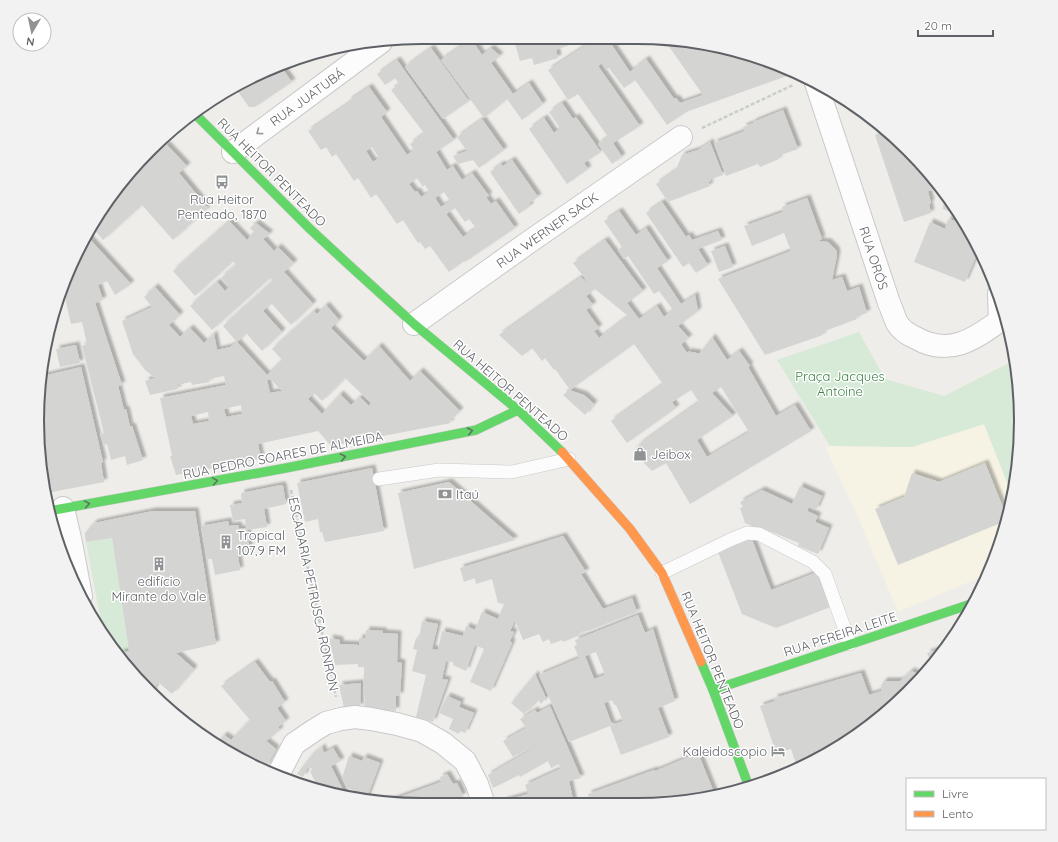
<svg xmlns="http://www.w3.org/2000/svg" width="1058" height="842" viewBox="0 0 1058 842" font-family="Quicksand,sans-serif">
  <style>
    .commercial { fill: #f6f3e4 }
    .green { fill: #d7e9d7 }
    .building { fill: #d4d4d2; fill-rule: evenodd; filter: url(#shadow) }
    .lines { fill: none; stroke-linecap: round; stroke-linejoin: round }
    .lane-casing { stroke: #cac9ca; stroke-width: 14 }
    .street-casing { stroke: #cac9ca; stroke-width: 24 }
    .fast-casing { stroke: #c9c9c9; stroke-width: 10 }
    .slow-casing { stroke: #c9c9c9; stroke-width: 10 }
    .path { stroke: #cacecb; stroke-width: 2.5; stroke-dasharray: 4 2; stroke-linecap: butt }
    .lane { stroke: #fcfcfc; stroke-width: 13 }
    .street { stroke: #fcfcfc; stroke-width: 22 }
    .fast { stroke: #63d668; stroke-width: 9 }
    .slow { stroke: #ff974d; stroke-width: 9 }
    .oneway { stroke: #95979a }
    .oneway2 { stroke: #5f7366 }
    .labels { text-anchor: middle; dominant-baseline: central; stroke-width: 3; stroke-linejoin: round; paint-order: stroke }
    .street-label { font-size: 13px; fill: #5e6166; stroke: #fff }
    .poi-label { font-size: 13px; fill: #5e6166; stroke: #fff; text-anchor: start }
    .park-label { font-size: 13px; fill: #398342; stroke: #fff }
    .rim { fill: none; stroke: #5e6166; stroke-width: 2 }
  </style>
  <defs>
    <filter id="shadow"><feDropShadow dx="3.5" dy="-3.5" stdDeviation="1" flood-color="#0004"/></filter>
  </defs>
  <rect width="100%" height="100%" fill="#eeede9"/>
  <path class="commercial" d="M984 424 1012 495 1008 521 988 574 898 612 854 508 825 447 830 446 912 447Z"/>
  <g class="green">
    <path d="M859 332 885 379 944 396 1015 360 1018 371 1020 446 1012 495 984 424 912 447 830 446 777 360Z"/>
    <path d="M112 538 129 651 120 653 121 659 103 633 86 542Z"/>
  </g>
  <g class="building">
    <path d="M513 37 570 38 572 44 556 50 558 58 534 65 532 58 520 61Z"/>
    <path d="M597 38H607L630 72 646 59 674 99 676 98 680 103 703 95 663 38 761 57 778 65 780 72 785 70 787 76 686 112 667 125 635 80 624 88 609 68 606 70 602 63 598 66 640 126 613 143 622 157 612 164 598 144 608 137 578 94 568 100 548 70Z"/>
    <path d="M471 39 482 55 491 48 500 56 491 63 513 94 529 83 543 104 522 120 507 99 484 118 441 60Z"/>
    <path d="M431 48 469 101 443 119 405 67Z"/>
    <path d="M397 60 454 140 436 152 447 170 453 166 462 180 472 173 489 196 486 197 491 204 496 201 515 228 465 262 464 261 449 272 430 246 425 249 420 242 418 243 403 220 397 224 376 194 371 198 358 178 354 181 336 154 332 157 326 147 321 150 308 131 349 103 348 101 369 87 387 112 381 117 407 155 414 150 410 144 424 133 391 90 399 84 395 78 385 85 377 74ZM372 147 379 158 373 162 366 151ZM417 178 423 187 425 185 429 192 421 197 417 191 415 192 409 184ZM444 192 450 201 441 207 435 198ZM455 208 465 222 469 219 476 228 463 237 446 214Z"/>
    <path d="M281 67 292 82 255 107H249L234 86Z"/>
    <path d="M562 103 573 119 576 117 601 152 584 163 588 169 567 184 529 129 544 118 554 133 560 128 549 112Z"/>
    <path d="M783 110 798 149 778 156 779 159 760 167 758 164 726 176 714 143 745 131 743 127 753 123V122Z"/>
    <path d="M482 119 504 150 479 168 473 160 458 164 453 156 467 151 457 137Z"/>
    <path d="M876 122 882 127 877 128Z"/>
    <path d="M887 130 929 180 933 190 928 191 931 203 929 204 931 213 904 222 875 135Z"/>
    <path d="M710 142 723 175 711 179V181L708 182 710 186 668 202 656 184 676 170 682 155 698 150Z"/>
    <path d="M166 144 187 166 179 173 208 208 173 240 142 205 103 240 91 226 148 152 155 145 160 150Z"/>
    <path d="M512 160 538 197 529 203 530 206 519 214 490 172 501 164 503 166Z"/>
    <path d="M944 197 952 207 959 216 943 209Z"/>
    <path d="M807 198 822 239 818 241 828 242 836 250 837 255 832 280 842 277 847 291 859 287 867 313 856 317 857 319 822 332 823 335 765 355 718 279 791 251 784 233 752 246 744 226 783 212 782 207Z"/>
    <path d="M662 202 686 237 689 235 692 240 718 231 722 240 698 249 708 265 696 273 689 263 683 267 646 213Z"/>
    <path d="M619 211 636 235 646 228 668 261 657 268 681 304 695 295 698 311 678 326 689 338 681 344 687 353 690 351 691 353 693 352 699 354 712 337 727 360 739 351 750 366 748 367 776 416 795 405 811 431 690 504 666 463 652 471 633 452 641 443 699 402 691 390 672 402 676 408 627 443 611 421 663 384 634 344 570 390 555 369 554 370 545 358 542 361 532 348 522 356 499 335 581 277 590 285 573 263 605 240 643 291 627 303 639 319 657 306 664 317 673 310 659 291 654 294 628 256 624 259 618 250 622 247 604 221ZM595 289 628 316 599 338 594 331 599 328 586 310 593 305 586 296ZM721 387 749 432 707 457 697 440 733 416 712 393Z"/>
    <path d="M948 219 955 221V219L964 223 970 229 979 249 965 282 914 262 930 222 945 229Z"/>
    <path d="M229 221 247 240 254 232 250 228 256 223 270 234 263 239 274 251 278 247 294 263 284 272 313 304 291 325 271 303 263 311 282 332 262 351 246 333 237 342 223 326 273 281 270 278 212 330 190 306 217 282 225 291 229 287 221 278 236 265 233 261 195 296 173 271Z"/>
    <path d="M86 235 131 284 115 295 107 281 98 285 103 300 95 303 122 385 118 386 124 410 126 409 130 427 132 426 143 460 127 465 125 456 111 460 107 444 104 445 100 434 104 433 82 346 87 344 82 322 71 324 63 289Z"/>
    <path d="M725 246 733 267 719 272 711 251Z"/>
    <path d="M155 287 180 315 169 325 180 337 190 328 204 343 214 334 217 350 230 347 237 342 267 375 282 360 272 349 314 311 317 314 326 305 339 320 331 328 364 361 379 346 410 381 420 371 460 411 449 421 451 423 331 446 318 431 258 444 261 459 176 475 170 456H172L160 398 226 385 224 376 209 379 210 382 192 385 191 382 177 385 178 389 150 395 145 381 155 378 145 370 133 354 122 321 152 307 144 297ZM345 378 371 403 369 406 360 397 351 405 340 394 322 414 308 399 314 393 322 401ZM271 379 277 386 282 391 270 393 267 380ZM241 405 242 414 226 417 224 409ZM208 412 209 421 193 424 191 416Z"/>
    <path d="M76 345 80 363 60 367 56 349Z"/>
    <path d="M81 367 103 462 101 463 104 482 47 493 37 421 43 376Z"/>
    <path d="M569 390 584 395 594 404 585 415 563 395Z"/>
    <path d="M985 463 1008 520 898 565 875 509 904 497 912 473 939 482Z"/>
    <path d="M372 468 384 531 325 542 322 532H320L318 519 305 522 297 483Z"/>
    <path d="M449 482 515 540 414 569 398 493Z"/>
    <path d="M281 485 283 486 286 504 264 509 267 527 247 530 250 553 238 555 240 570 215 575 212 559H207L201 526 228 521 229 526 238 525 239 529 246 528 245 519 233 521 230 505 242 503 241 493Z"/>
    <path d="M800 486 822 496 816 510 809 507 807 511 818 516 815 522 829 528 818 554 798 546 799 543 759 527 758 529 745 523 740 508 743 507 740 502 762 490 792 504Z"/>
    <path d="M153 511H195L216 644 176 653 194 669 172 694 158 682 152 693 132 674 121 659 120 653 129 651 112 538 86 542 85 536V533L94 523Z"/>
    <path d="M750 534 771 590 820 571 833 606 776 628 742 614 716 547Z"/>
    <path d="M563 536 586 572 581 574 603 609 632 598 637 612 585 632 584 631 579 633 580 635 563 642 562 640 551 644 549 639 543 642 539 634 523 640 515 620 510 631 514 632 510 641 512 643 491 691 470 682 484 649 475 645 466 671 453 665V662L446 661 442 679 448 680 433 722 416 717 426 675 412 671 417 650 413 649 416 638 419 639 422 621 438 624 432 649 438 650 442 631 463 636 466 626 475 630 482 612 498 619 504 604 498 603 492 579 476 584 475 578 464 582 460 568Z"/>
    <path d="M638 615 645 633 653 629 675 701 658 708 669 737 621 755 610 726 569 742 539 675 579 658 574 646 577 645 575 640ZM596 652 605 675 594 679 585 656ZM612 700 614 705H616L623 721 612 725 604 703Z"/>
    <path d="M366 630 383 631V633L398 634 397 662 402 663 400 696H396V711L364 708 365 695H363L364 667H358V664L335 665 329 638 340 640V644L359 645V638H365Z"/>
    <path d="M947 647 942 655 932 665 927 653Z"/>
    <path d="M255 662 270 682 272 681 285 702 277 708 286 721 278 727 280 730 266 741 276 749 266 767 253 760 251 763 217 743 224 735 231 740 250 720 221 686Z"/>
    <path d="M911 671 916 673 918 677 922 676 890 710 829 754 797 767 791 749 776 753 760 706 775 701 774 698 861 673 869 695 881 691V685L884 681H900Z"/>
    <path d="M535 674 546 698 541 704 538 700 524 714 511 703Z"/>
    <path d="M361 683 360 707 344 708 339 685Z"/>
    <path d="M447 696 461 702 459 707 474 713 465 733 460 731 459 734 449 729 453 719 439 713Z"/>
    <path d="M550 706 581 778 569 781 574 804 504 805 503 801 528 794 525 785 560 769 559 764 551 768 548 761 520 777 519 775 493 788 488 775 552 737 513 757 503 741 526 728 520 719 535 710 537 713Z"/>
    <path d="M322 747 324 753 333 748 341 761 331 766 347 798 319 790 310 771 313 769 308 767 303 777 297 774 310 757Z"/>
    <path d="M698 753 715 795 662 804H577L590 799 588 794 654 770 655 771Z"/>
    <path d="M349 756 362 761 364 757 380 763 366 800 352 798 355 791 347 788 342 778Z"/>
    <path d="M447 774 453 784 457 783 463 796 458 798 460 805H421L386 802 441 782 440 777Z"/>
  </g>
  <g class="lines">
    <g class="lane-casing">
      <g id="lane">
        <path d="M379 479 439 470 512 472 569 459"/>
        <path d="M662 573 730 540 747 533 759 534 813 562 825 574 850 644"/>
      </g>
    </g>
    <g class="street-casing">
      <g id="street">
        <path d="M816 83 889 303C892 309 894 317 897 323 901 330 909 335 916 338 951 358 977 337 1005 317"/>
        <path d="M233 152 381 42"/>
        <path d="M999 294 1000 321"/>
        <path d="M414 324 529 242 681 137"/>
        <path d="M63 508 71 543 81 596"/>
        <path d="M277 777 294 744 313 731 326 723 341 719 355 717 371 719 397 724 422 731 443 743 465 761 477 784 484 805"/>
      </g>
    </g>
    <g class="fast-casing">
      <g id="fast">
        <path d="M195 114 309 228 349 265 414 324 518 410 562 452"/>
        <path d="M49 511 286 468 476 430 518 410"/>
        <path d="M701 662 713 690 749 787"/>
        <path d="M713 690 974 603"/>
      </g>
    </g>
    <g class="slow-casing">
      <path id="slow" d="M562 452 630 529 662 573 701 662"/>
    </g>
    <g class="path">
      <path d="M702 128 793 85"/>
      <path d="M291 490 336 697"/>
    </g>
    <use href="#lane" class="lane"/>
    <use href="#street" class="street"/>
    <use href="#fast" class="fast"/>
    <use href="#slow" class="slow"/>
  </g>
  <defs><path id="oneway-chevron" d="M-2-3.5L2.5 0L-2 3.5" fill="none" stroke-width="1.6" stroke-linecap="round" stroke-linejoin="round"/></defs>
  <use class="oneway" href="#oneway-chevron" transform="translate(259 132) rotate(143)"/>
  <g class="oneway2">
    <use href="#oneway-chevron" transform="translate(470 431) rotate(-12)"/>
    <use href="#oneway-chevron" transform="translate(343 457) rotate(-11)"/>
    <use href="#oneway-chevron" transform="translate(215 481) rotate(-10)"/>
    <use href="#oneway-chevron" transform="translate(87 504) rotate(-10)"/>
  </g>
  <defs>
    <g id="bus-bare" transform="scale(1.08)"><path d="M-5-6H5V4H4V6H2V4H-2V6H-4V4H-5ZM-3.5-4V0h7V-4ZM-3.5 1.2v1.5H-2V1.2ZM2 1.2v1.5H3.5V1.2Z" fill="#909294" stroke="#fff" stroke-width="2.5" paint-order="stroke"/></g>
    <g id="shop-bare" transform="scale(1.08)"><path d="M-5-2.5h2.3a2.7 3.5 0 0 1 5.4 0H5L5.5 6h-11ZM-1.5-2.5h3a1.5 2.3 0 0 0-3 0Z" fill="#909294" stroke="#fff" stroke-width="2.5" paint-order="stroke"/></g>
    <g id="bank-bare" transform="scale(1.08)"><path d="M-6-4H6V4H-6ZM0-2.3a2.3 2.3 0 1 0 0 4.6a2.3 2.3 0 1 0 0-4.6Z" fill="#909294" stroke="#fff" stroke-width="2.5" paint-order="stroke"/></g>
    <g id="building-bare" transform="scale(1.08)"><path d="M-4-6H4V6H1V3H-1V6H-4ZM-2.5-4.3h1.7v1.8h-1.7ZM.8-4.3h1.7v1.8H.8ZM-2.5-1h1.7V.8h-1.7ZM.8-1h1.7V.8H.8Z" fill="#909294" stroke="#fff" stroke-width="2.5" paint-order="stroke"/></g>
    <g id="hotel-bare" transform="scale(1.08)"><path d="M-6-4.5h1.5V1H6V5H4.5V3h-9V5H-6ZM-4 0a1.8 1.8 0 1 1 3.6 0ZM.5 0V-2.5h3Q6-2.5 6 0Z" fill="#909294" stroke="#fff" stroke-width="2.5" paint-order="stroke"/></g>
  </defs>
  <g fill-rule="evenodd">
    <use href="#bus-bare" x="222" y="182"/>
    <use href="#shop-bare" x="640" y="454"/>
    <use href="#bank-bare" x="445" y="494"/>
    <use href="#building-bare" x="226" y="542"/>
    <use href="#building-bare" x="159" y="564"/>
    <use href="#hotel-bare" x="778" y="751"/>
  </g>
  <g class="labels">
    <g class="street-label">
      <text transform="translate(307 97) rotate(-36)">RUA JUATUBÁ</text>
      <text transform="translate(272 172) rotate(45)">RUA HEITOR PENTEADO</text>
      <text transform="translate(547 230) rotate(-35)">RUA WERNER SACK</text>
      <text transform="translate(874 258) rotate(72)">RUA ORÓS</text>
      <text transform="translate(511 390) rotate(41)">RUA HEITOR PENTEADO</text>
      <text transform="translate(283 455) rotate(-11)">RUA PEDRO SOARES DE ALMEIDA</text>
      <text transform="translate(314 594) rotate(78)">ESCADARIA PETRUSCA RONRON</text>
      <text transform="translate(840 634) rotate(-18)">RUA PEREIRA LEITE</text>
      <text transform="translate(713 660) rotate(68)">RUA HEITOR PENTEADO</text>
    </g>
    <g class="poi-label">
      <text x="222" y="199" text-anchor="middle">Rua Heitor<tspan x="222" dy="15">Penteado, 1870</tspan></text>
      <text x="651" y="454">Jeibox</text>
      <text x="456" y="494">Itaú</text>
      <text x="237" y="535">Tropical<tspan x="237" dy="15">107,9 FM</tspan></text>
      <text x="159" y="581" text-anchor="middle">edifício<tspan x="159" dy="15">Mirante do Vale</tspan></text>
      <text x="767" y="751" text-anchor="end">Kaleidoscopio</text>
    </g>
    <g class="park-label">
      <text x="840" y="376">Praça Jacques<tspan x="840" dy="15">Antoine</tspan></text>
    </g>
  </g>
  <path d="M0 0H1058V842H0ZM421 44H637A377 377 0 0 1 1014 421V421A377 377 0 0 1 637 798H421A377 377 0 0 1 44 421V421A377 377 0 0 1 421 44Z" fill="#f2f2f3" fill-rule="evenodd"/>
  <path class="rim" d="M421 44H637A377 377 0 0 1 1014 421V421A377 377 0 0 1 637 798H421A377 377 0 0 1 44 421V421A377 377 0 0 1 421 44Z"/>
  <rect x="906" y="778" width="140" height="52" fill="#ffffff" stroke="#bfc0c2"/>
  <rect x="914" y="791" width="20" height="6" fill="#63d668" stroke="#bfc0c2"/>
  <text x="942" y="798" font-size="12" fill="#5e6166">Livre</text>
  <rect x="914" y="811" width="20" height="6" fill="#ff974d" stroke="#bfc0c2"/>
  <text x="942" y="818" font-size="12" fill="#5e6166">Lento</text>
  <g transform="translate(32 32) rotate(189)"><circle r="19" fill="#ffffff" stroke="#bfc0c2"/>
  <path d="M0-3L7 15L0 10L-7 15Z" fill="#909294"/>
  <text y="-6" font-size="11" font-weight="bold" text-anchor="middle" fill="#5e6166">N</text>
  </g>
  <path d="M918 30v6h75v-6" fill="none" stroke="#5e6166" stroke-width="2"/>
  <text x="924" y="30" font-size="12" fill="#5e6166" stroke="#ffffff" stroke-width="3" paint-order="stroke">20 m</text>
</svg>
